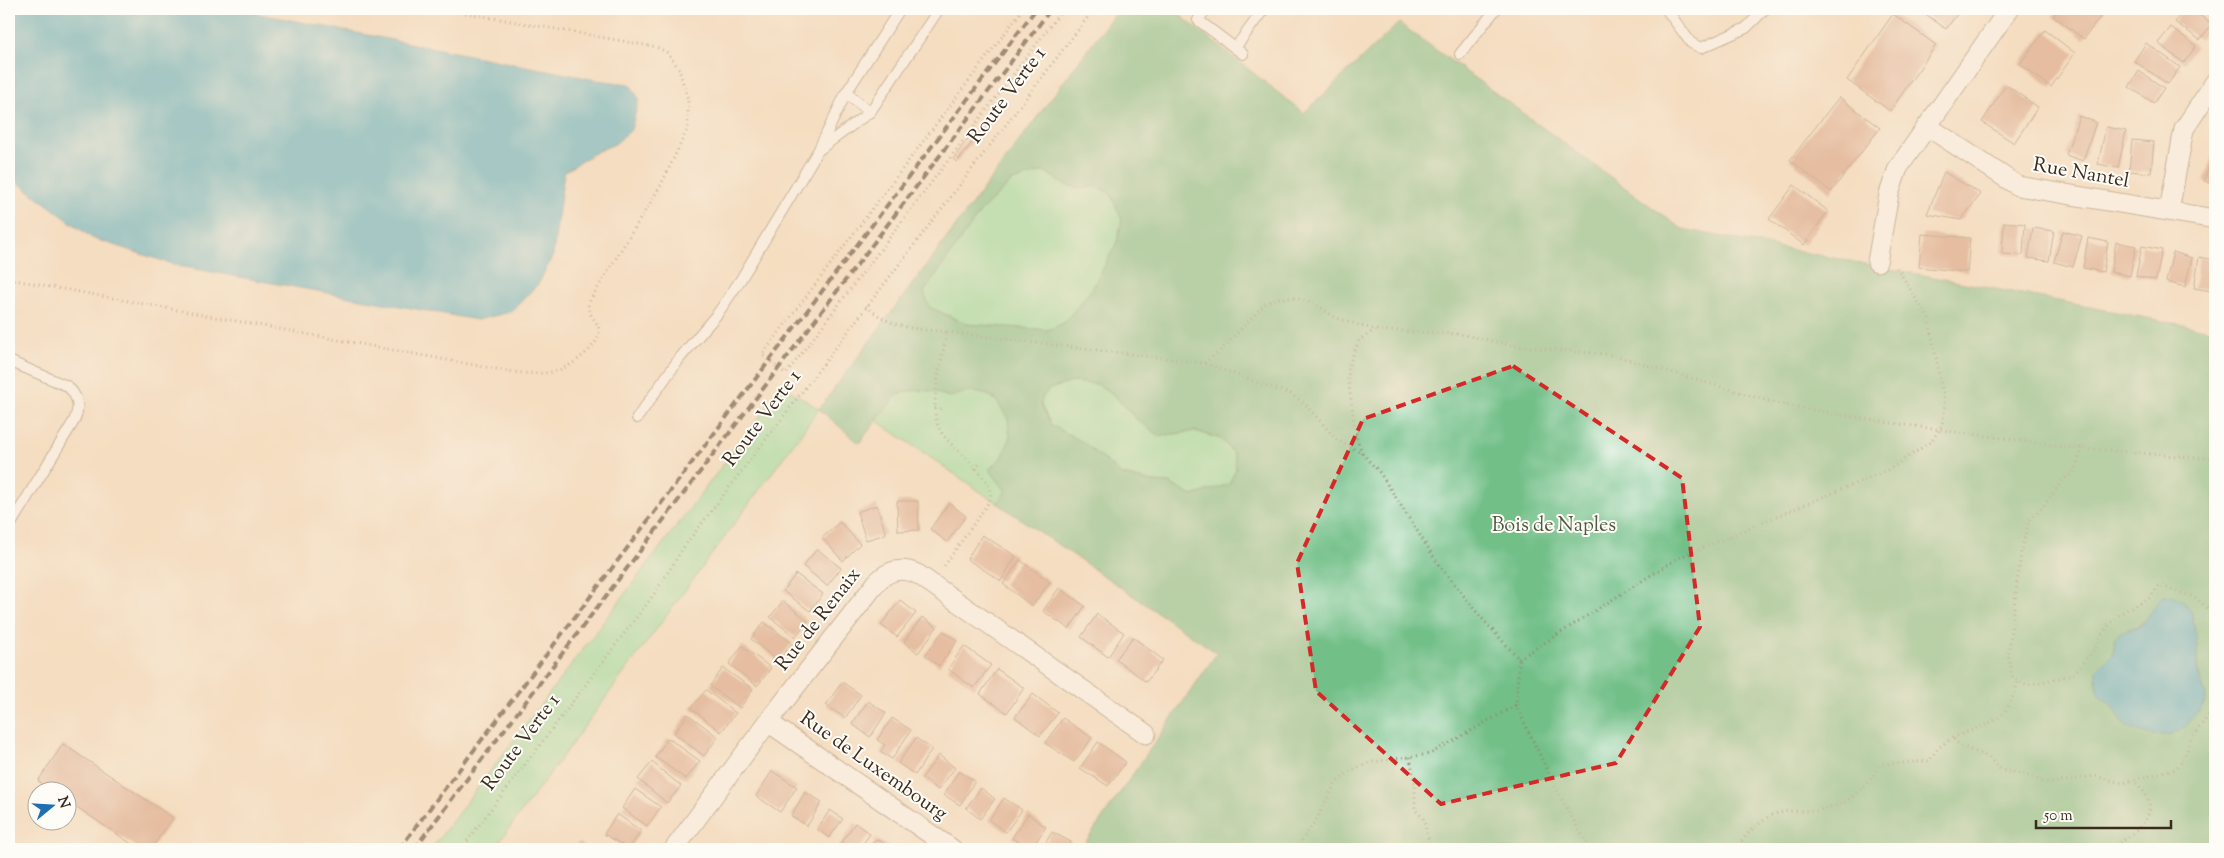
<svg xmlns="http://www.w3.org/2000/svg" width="2224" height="858" viewBox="0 0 2224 858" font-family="'Sorts Mill Goudy',serif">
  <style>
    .green { fill: #8de1a2; stroke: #648660 }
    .forest { fill: #72bf88; stroke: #567453; fill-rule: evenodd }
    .water { fill: #47adc7; stroke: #416c72 }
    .building { fill: #d4987d }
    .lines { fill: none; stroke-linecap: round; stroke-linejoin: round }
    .service-casing { stroke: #98846f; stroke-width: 12 }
    .minor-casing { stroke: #98846f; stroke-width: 21 }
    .path { stroke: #98846f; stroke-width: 3; stroke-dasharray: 1 4; stroke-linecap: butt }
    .service { stroke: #fff; stroke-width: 10 }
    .minor { stroke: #fff; stroke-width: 19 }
    .rail { stroke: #3b2a1e; stroke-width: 4; stroke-dasharray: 8 4; stroke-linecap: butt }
    .marked { fill: none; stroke: #d62828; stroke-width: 4; stroke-dasharray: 10 6; stroke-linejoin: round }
    .labels { text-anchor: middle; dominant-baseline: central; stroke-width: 4; stroke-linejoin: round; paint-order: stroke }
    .street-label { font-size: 20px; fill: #3b2a1e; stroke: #fdfcf7 }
    .park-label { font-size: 20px; fill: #50583f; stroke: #fdfcf7 }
  </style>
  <rect width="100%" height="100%" fill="#fdfcf7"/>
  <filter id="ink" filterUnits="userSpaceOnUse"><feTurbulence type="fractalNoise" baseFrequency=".02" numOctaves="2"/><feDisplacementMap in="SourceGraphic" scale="10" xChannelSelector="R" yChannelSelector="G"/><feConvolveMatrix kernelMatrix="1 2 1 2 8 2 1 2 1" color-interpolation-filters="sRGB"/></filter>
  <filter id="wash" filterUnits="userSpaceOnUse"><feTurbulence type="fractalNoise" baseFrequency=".0096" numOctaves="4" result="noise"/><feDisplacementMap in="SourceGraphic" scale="20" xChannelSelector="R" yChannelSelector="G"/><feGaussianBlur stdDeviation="1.12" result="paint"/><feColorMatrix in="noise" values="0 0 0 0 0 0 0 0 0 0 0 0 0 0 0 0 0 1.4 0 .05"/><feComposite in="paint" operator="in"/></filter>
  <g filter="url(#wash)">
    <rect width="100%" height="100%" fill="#f4ddc0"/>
    <g class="green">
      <path d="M1044 171 1065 185 1082 188 1096 186 1111 194 1122 220 1117 242 1093 288 1064 323 1048 330 967 324 929 307 923 292 980 212 1012 181Z"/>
      <path d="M1072 382 1097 384 1113 394 1135 418 1175 434 1196 431 1221 439 1234 454 1236 469 1229 484 1192 496 1169 483 1153 482 1122 475 1083 442 1051 425 1041 405 1042 398 1049 389Z"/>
      <path d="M783 386 819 409 494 849H431Z"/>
      <path d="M919 390 932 391 949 397C959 393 969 389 980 392 1002 397 1018 427 1007 449 1003 457 996 463 990 469L1006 491 997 503 877 421C890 402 894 391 919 390Z"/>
    </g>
    <path class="forest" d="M1118 9H1172L1304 113 1399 23 1682 229 2215 331V849H1081L1217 653 997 503 1006 491 989 469 1003 456 1010 438 1008 419 996 400 988 395 971 391 949 397 932 391 919 390 903 392 896 396 859 443 819 409ZM1044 171 1065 185 1082 188 1096 186 1111 194 1122 220 1117 242 1093 288 1064 323 1048 330 967 324 929 307 924 292 980 212 1012 181ZM1072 382 1097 384 1113 394 1135 418 1159 436 1195 431 1221 439 1234 454 1236 469 1229 484 1192 496 1169 483 1153 482 1122 475 1083 442 1051 425 1041 405 1042 398 1049 389ZM2192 613C2196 641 2194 670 2206 696L2124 724 2110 703 2101 697 2097 670 2113 654 2115 640 2127 629 2136 628 2147 618Z"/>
    <g class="water">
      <path d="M9 9H235L597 80 630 84 639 99 631 130 615 144 596 152 564 172 553 255 539 283 511 312 477 320 178 266 92 238 9 176Z"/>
      <path d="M2172 595 2184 601 2192 613 2197 645V671L2206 696 2205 703 2186 726 2172 735H2154L2138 731 2124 724 2110 703 2101 697 2096 684 2097 670 2113 654 2115 640 2120 632 2136 628 2143 623 2163 596Z"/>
    </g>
    <g id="blocks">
      <g class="building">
        <path d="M1919 9H1961L1946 29Z"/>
        <path d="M2059 9H2106L2084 39 2053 16Z"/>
        <path d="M2184 9H2191L2212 24 2200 40 2175 22Z"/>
        <path d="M2201 9H2215V19Z"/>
        <path d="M1893 14 1936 45 1890 111 1847 80Z"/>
        <path d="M2171 27 2196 46 2184 63 2158 43Z"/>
        <path d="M2045 30 2075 53 2051 87 2020 64Z"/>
        <path d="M2146 43 2180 67 2168 84 2134 61Z"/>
        <path d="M2139 71 2164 88 2154 103 2129 87Z"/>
        <path d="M2006 85 2038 107 2014 143 1982 122Z"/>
        <path d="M1839 97 1880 128 1831 192 1790 160Z"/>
        <path d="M2079 116 2096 122 2083 161 2066 155Z"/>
        <path d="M2106 127 2126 131 2118 168 2098 164Z"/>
        <path d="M970 136 974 140 957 162 953 159Z"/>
        <path d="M2132 140 2154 142 2151 173 2129 171Z"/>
        <path d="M2215 148V185L2204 181Z"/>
        <path d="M1944 172 1981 194 1961 220 1927 214Z"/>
        <path d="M1794 185 1828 211 1804 245 1769 219Z"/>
        <path d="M2004 222 2025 224 2023 255 2002 254Z"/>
        <path d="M2033 228 2054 231 2049 261 2028 258Z"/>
        <path d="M2063 231 2082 236 2073 267 2054 262Z"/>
        <path d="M1922 234 1970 238 1967 272 1919 267Z"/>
        <path d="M2088 238 2108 242 2103 272 2083 268Z"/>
        <path d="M2116 242 2136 246 2130 276 2111 272Z"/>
        <path d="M2142 246 2162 250 2156 280 2136 276Z"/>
        <path d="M2173 252 2192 258 2185 287 2166 282Z"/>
        <path d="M2199 257 2215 260 2211 291 2194 288Z"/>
        <path d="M897 501H918L919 530 898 531Z"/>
        <path d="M949 503 966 516 947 542 930 529Z"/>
        <path d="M877 505 886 534 866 540 857 512Z"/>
        <path d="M840 522 860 544 843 561 822 538Z"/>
        <path d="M982 535 1016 556 1001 581 967 559Z"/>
        <path d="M817 549 841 568 827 586 803 566Z"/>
        <path d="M1020 560 1050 582 1032 606 1003 584Z"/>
        <path d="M796 574 823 594 810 611 783 591Z"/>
        <path d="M1059 588 1085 606 1069 629 1043 611Z"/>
        <path d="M900 600 916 613 897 637 881 625Z"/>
        <path d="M783 601 808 621 795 637 770 617Z"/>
        <path d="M1097 614 1124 633 1108 657 1081 637Z"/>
        <path d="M922 617 937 627 918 653 904 642Z"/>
        <path d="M764 622 792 643 778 661 751 639Z"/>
        <path d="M943 631 957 641 939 666 925 655Z"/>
        <path d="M1133 637 1163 660 1146 682 1116 659Z"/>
        <path d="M742 646 771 668 757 686 729 664Z"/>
        <path d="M964 646 991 665 974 688 948 669Z"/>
        <path d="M723 668 753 689 740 708 710 686Z"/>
        <path d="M997 669 1024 688 1007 713 980 694Z"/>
        <path d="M842 682 861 695 845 718 826 705Z"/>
        <path d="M706 690 736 713 721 732 691 708Z"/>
        <path d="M1033 694 1058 713 1040 736 1015 717Z"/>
        <path d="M868 701 886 713 870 737 852 724Z"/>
        <path d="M688 714 718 737 704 756 674 733Z"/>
        <path d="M892 718 911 730 892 759 880 752 885 745 877 740Z"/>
        <path d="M1063 718 1092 738 1074 762 1045 743Z"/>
        <path d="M668 738 700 761 686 779 655 757Z"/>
        <path d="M916 738 932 749 915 775 898 763Z"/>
        <path d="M1098 742 1126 762 1108 786 1080 768Z"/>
        <path d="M63 744 173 818 151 849H139L68 801V790H52L38 781Z"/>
        <path d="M939 755 955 768 938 790 922 778Z"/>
        <path d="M652 762 681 786 667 803 638 779Z"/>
        <path d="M772 771 797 787 780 812 756 796Z"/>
        <path d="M959 771 975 781 960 805 944 795Z"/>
        <path d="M981 788 995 799 980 819 966 808Z"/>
        <path d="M635 789 661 807 647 826 622 808Z"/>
        <path d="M805 792 822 802 807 826 791 816Z"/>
        <path d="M1004 798 1022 810 1006 832 989 820Z"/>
        <path d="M830 810 843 819 829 838 817 829Z"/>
        <path d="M617 814 641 831 629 849 604 834Z"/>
        <path d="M1028 814 1046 827 1031 849 1012 838Z"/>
        <path d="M855 823 870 834 859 849H837Z"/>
        <path d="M1052 832 1071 842 1067 849H1042Z"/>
        <path d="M876 839 894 849H870Z"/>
        <path d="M579 842 588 849H573Z"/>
      </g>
    </g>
  </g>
  <g filter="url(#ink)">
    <use href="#blocks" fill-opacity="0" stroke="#98846f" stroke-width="1"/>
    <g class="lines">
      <g class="service-casing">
        <g id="service">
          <path d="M900 9 846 93 870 112 939 9"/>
          <path d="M1206 9 1198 20 1235 48 1264 9"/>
          <path d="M1666 9 1691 43 1701 48 1746 28 1765 9"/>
          <path d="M1235 48 1243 54"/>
          <path d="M1460 54 1496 9"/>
          <path d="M820 149 870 112"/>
          <path d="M9 361 67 386C78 395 80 408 74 421L9 527"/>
          <path d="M637 418 679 359 718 313 741 279 819 149 846 93"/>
        </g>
      </g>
      <g class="minor-casing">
        <g id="minor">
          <path d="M1927 126 2018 186 2215 219"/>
          <path d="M2169 211 2184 129 2215 82"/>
          <path d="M1877 262 1889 194 1898 168 2009 9"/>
          <path d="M768 722 952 849"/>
          <path d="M674 849 768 722 877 582C889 569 904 567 919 575L1146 734"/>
        </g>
      </g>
      <g class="path">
        <path d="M1023 9 762 355 786 374 1063 9"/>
        <path d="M9 279 512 372C546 375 562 375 588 351 593 346 600 338 599 331 598 319 585 314 589 302L661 185 688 128V100L679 69 668 53 656 47 443 9"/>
        <path d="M866 306C894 330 912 328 947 332 943 357 927 409 940 430 950 449 1001 480 989 502L942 569"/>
        <path d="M947 332 1204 363 1290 394 1304 403 1337 440 1362 453 1380 473 1437 562 1478 614 1519 659 1516 705 1557 791 1590 849"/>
        <path d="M1204 363 1219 352 1266 303 1279 298H1295L1314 303 1336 318 1376 330 1460 334 1516 346 1613 355 1779 404 1877 421 2066 447 2215 459"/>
        <path d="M935 408 943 409"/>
        <path d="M2082 448 2074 472 2062 481 2043 507 2029 520 2021 552 2008 655 2013 678 2027 685 2072 675 2095 649 2099 638 2110 623 2123 612 2151 597 2159 585 2196 598 2215 614"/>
        <path d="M1362 453 1356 436 1348 378 1349 365 1359 340 1375 330"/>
        <path d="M975 469 981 462"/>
        <path d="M1519 659 1678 558 1890 469 1932 441 1942 425 1945 406 1929 319 1897 268"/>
        <path d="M1954 739 1959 745 1988 757 2001 770 2022 773 2041 781 2052 783 2095 776 2122 783 2175 769 2182 762 2192 737 2208 716 2215 702"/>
        <path d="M1410 757 1415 785V810L1423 818 1431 849"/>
        <path d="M461 849 655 593 683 548 1094 9"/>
        <path d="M1296 849 1316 820 1335 784 1348 772 1372 762 1430 754 1516 705"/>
        <path d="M1735 849 1752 829 1771 815 1787 811H1816L1844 803 1864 787 1882 764 1930 761C1940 734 1980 732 2000 716 2010 708 2014 693 2018 682"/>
        <path d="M2112 849C2127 836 2160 821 2146 795 2143 790 2137 785 2134 780"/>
      </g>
      <use href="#service" class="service"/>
      <use href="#minor" class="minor"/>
      <g class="rail">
        <path d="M399 849 1036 9"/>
        <path d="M414 849 1051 9"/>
      </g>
    </g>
  </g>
  <path d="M0 0H2224V858H0ZM1513 366 1682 478 1700 627 1616 763 1441 804 1316 691 1297 563 1363 419Z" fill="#f4ddc0" fill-opacity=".55" fill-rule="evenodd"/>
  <path class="marked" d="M1513 366 1682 478 1700 627 1616 763 1441 804 1316 691 1297 563 1363 419Z"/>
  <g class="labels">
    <g class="street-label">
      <text transform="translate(1008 96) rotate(-53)">Route Verte 1</text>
      <text transform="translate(2081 174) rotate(10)">Rue Nantel</text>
      <text transform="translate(763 419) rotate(-53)">Route Verte 1</text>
      <text transform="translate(819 620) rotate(-52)">Rue de Renaix</text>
      <text transform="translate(522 743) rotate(-53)">Route Verte 1</text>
      <text transform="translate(873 767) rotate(35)">Rue de Luxembourg</text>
    </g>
    <g class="park-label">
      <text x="1554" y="526">Bois de Naples</text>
    </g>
  </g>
  <rect width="2224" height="858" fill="none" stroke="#fdfcf7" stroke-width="30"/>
  <g transform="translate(52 806) rotate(72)"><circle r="24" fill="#fdfcf7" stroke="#afa8a0"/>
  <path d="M0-4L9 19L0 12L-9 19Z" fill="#1f6fb2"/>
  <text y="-8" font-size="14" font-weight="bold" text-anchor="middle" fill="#3b2a1e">N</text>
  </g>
  <path d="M2036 820v8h135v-8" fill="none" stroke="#3b2a1e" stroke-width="2.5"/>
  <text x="2044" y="820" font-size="15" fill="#3b2a1e" stroke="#fdfcf7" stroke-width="4" paint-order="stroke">50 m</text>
</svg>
